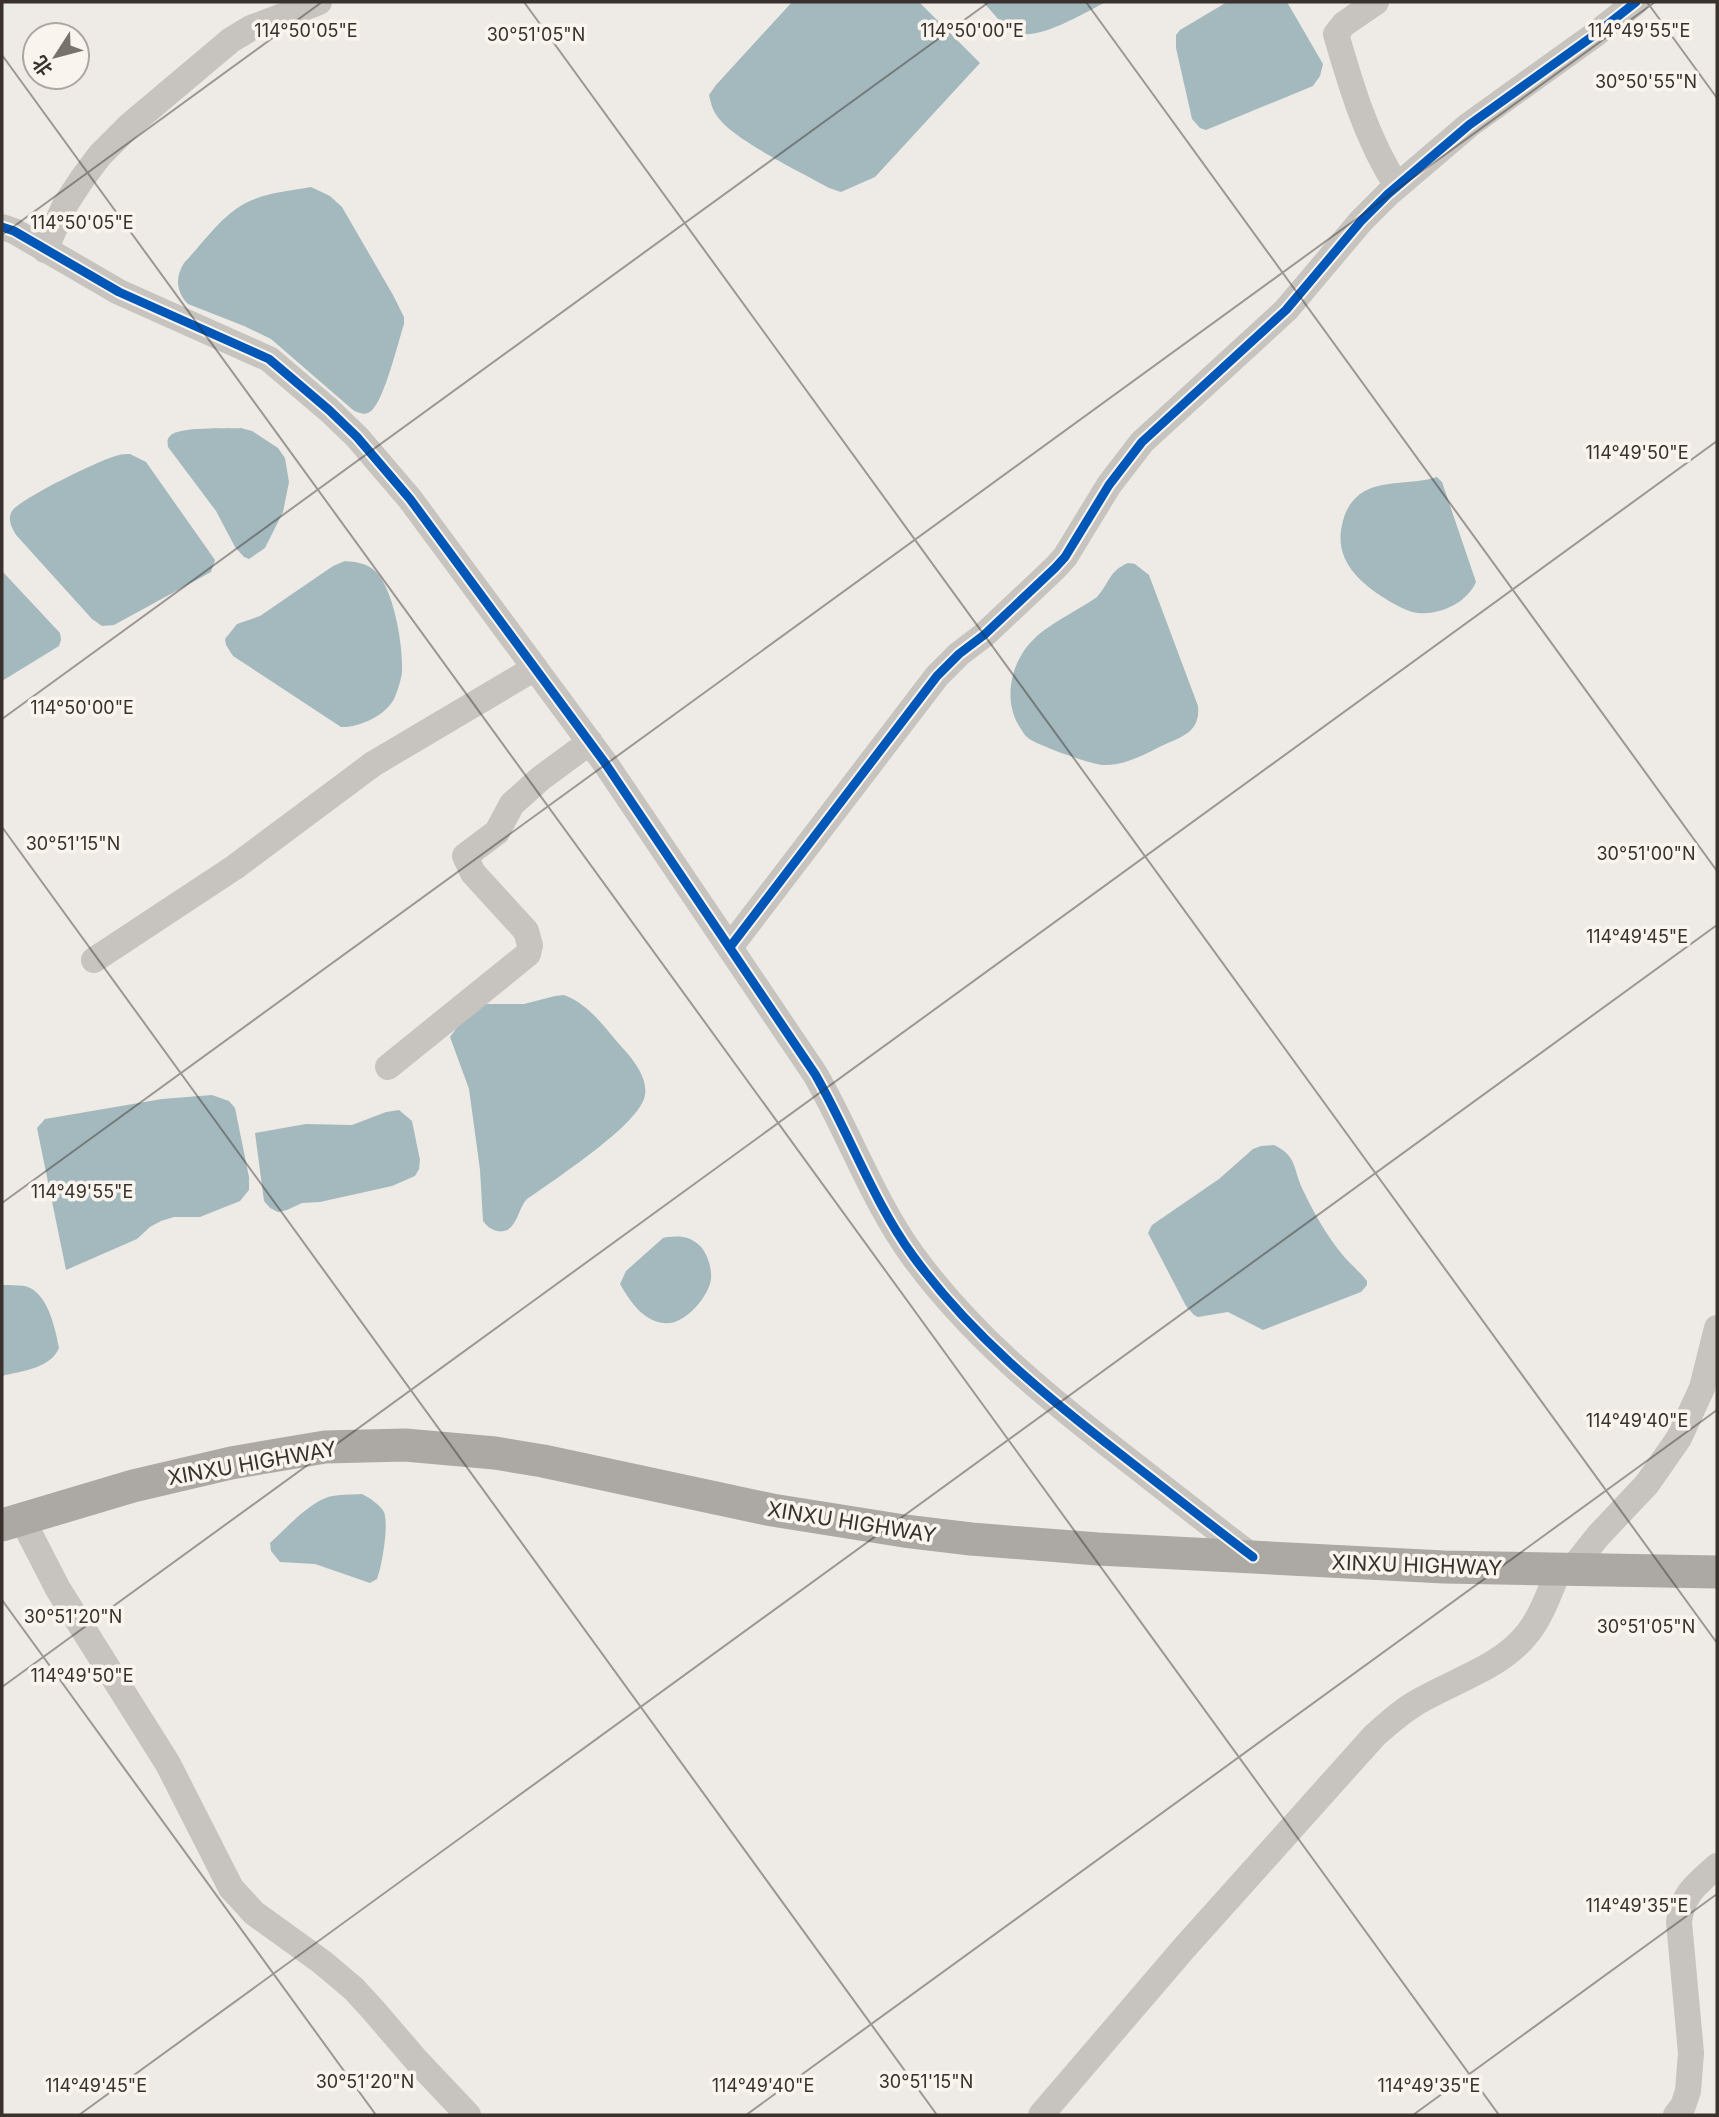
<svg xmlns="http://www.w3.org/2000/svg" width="1719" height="2117" viewBox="0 0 1719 2117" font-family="Inter,'Noto Sans SC',sans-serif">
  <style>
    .water { fill: #a4b9bd }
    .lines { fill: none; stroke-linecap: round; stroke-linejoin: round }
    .minor { stroke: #c7c3be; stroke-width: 26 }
    .major { stroke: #aca8a3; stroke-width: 33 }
    .cycleway-casing { stroke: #f9f5ee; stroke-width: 13 }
    .cycleway { stroke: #0057b8; stroke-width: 9 }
    .ticks { fill: none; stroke: #38312c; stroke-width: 2; stroke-opacity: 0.45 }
    .labels { text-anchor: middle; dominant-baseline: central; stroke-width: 7; stroke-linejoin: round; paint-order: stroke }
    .street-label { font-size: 21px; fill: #38312c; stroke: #f9f5ee }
    .ticks-label { font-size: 18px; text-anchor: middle; fill: #38312c; stroke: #f9f5ee; stroke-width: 7; stroke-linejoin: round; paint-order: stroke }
  </style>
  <rect width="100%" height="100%" fill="#eeebe6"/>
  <g class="water">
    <path d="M792 2H919L980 63 875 177 841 192 829 188C801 172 733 140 717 116 712 109 711 103 709 95L716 85Z"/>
    <path d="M983 2H1106C1085 12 1037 43 1014 32 1002 26 992 11 983 2Z"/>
    <path d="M1227 2H1287L1323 64 1320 76 1313 86 1206 130 1200 128 1192 119 1176 48V35L1180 30Z"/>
    <path d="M311 187 330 196 342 207 393 295 404 317V324C398 343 385 396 373 409 367 416 360 414 353 410L271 339 244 326 188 304C176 292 175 277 184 263 201 245 221 217 242 205 262 193 289 191 311 187Z"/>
    <path d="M241 428 252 431 278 448 285 458 289 482 283 512 265 548 249 559 244 557 235 547 216 511 168 447C168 442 166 440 170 436 178 426 227 429 241 428Z"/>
    <path d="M130 454 146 462 215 560 211 572 114 625 102 626 92 619 17 536C12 529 7 519 12 511 20 499 103 458 119 455 122 454 126 454 130 454Z"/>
    <path d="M1437 477 1442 482 1476 582C1467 603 1440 615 1418 613 1408 612 1398 606 1389 601 1359 583 1332 559 1343 521 1345 511 1352 500 1360 494 1381 479 1413 485 1437 477Z"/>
    <path d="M345 561C356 562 367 563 375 571 394 589 403 645 402 670 402 678 398 689 395 697 387 715 359 728 341 727L233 656 226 645 225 639 237 624 260 616 333 566Z"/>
    <path d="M1128 563 1135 564 1149 575 1198 706C1200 729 1187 735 1168 743 1148 752 1127 766 1103 765 1090 764 1039 746 1028 738 1024 735 1022 730 1019 726 1002 698 1012 659 1035 638 1049 624 1080 609 1097 597 1110 582 1109 571 1128 563Z"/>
    <path d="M2 571 60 633 61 640 59 646 2 681Z"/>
    <path d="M564 995C588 1004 603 1025 619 1044 631 1057 648 1076 645 1095 641 1124 552 1181 526 1200 517 1211 516 1235 497 1231 490 1229 487 1226 483 1221L480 1170 469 1089 450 1037 460 1023 485 1004H524L555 996Z"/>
    <path d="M212 1095 229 1101 235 1108 249 1177V1190L240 1201 200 1217H174L161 1221 150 1227 137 1239 66 1270 37 1128 45 1119 162 1099Z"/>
    <path d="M399 1110 412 1121 420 1160 419 1169 415 1176 392 1186 320 1202 302 1203 287 1210 278 1212 270 1208 264 1201 255 1133 306 1124 352 1125 386 1112Z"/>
    <path d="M1274 1145C1297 1156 1293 1168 1302 1188 1312 1210 1326 1234 1341 1253 1349 1263 1359 1271 1367 1281V1285L1361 1292 1263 1330 1228 1312 1198 1317 1194 1315 1186 1306 1148 1233 1152 1225 1219 1179 1253 1149 1261 1146Z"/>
    <path d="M667 1237C672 1237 678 1236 683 1237 690 1238 697 1242 702 1248 708 1256 712 1269 711 1279 709 1297 683 1327 663 1323 642 1320 630 1301 620 1284L626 1271 663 1238Z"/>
    <path d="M2 1285C9 1285 17 1285 25 1286 48 1292 55 1328 59 1348 50 1369 21 1371 2 1376Z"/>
    <path d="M362 1494C370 1498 380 1505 384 1512 389 1524 382 1567 377 1579L370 1583 315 1564 280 1562 271 1551 270 1543C285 1529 309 1503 328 1497 339 1494 351 1495 362 1494Z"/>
  </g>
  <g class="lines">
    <g class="minor">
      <path d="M1376 2 1344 24 1336 34C1351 86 1367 140 1397 186"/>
      <path d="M2 227 14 231 119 292 269 359 329 410 357 437 410 499 605 763 815 1074C849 1133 873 1201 913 1256 970 1334 1043 1394 1119 1453 1164 1488 1208 1523 1253 1557"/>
      <path d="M45 250 65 205 82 179 100 155 129 126 231 40 251 28 319 2"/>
      <path d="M730 947 937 676 959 654 984 635 1055 568 1065 557 1109 485 1142 442 1286 310 1361 221 1388 194 1469 125 1593 36 1636 2"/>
      <path d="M94 960 235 867 373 764 535 668"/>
      <path d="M388 1067 528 954 530 945 526 931 473 873 465 856 497 832 512 804 541 778 590 742"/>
      <path d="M22 1519 58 1589 168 1764 231 1888 254 1913 322 1962 354 1989 374 2011 417 2061 468 2115"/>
      <path d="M1571 1570 1598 1536 1647 1484 1679 1438 1702 1388 1717 1328"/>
      <path d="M1041 2115 1185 1947 1375 1735C1390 1722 1405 1708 1423 1699 1460 1678 1501 1667 1528 1633 1542 1615 1550 1591 1559 1570"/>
      <path d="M1676 2115 1683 2106 1688 2091 1691 2053 1679 1922C1682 1894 1697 1884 1717 1866"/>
    </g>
    <path class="major" d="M2 1525 133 1486 231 1463 325 1447 405 1445 495 1453 543 1461 772 1510 904 1531 971 1539 1098 1549 1444 1567 1717 1572"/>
    <g class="cycleway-casing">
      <g id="cycleway">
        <path d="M2 227 14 231 119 292 269 359 329 410 357 437 410 499 605 763 815 1074C849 1133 873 1201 913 1256 970 1334 1043 1394 1119 1453 1164 1488 1208 1523 1253 1557"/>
        <path d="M730 947 937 676 959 654 984 635 1055 568 1065 557 1109 485 1142 442 1286 310 1361 221 1388 194 1469 125 1593 36 1636 2"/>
      </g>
    </g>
    <use href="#cycleway" class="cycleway"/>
  </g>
  <path class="ticks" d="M524 2 1717 1643M1086 2 1717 871M1647 2 1717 98M2 55 1499 2115M2 235 322 2M2 719 989 2M2 827 937 2115M2 1203 1655 2M2 1600 376 2115M2 1687 1717 441M79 2115 1717 925M746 2115 1717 1410M1413 2115 1717 1894"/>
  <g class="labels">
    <g class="street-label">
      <text transform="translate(252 1463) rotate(-10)">XINXU HIGHWAY</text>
      <text transform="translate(852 1522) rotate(9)">XINXU HIGHWAY</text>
      <text transform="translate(1417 1565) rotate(2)">XINXU HIGHWAY</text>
    </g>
  </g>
  <g class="ticks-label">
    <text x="306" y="37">114°50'05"E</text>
    <text x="972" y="37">114°50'00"E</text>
    <text x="1639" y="37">114°49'55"E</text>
    <text x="536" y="41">30°51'05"N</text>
    <text x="1646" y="88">30°50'55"N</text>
    <text x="82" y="229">114°50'05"E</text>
    <text x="1637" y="459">114°49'50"E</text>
    <text x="82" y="714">114°50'00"E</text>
    <text x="73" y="850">30°51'15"N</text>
    <text x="1646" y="860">30°51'00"N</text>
    <text x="1637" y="943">114°49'45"E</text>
    <text x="82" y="1198">114°49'55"E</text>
    <text x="1637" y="1427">114°49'40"E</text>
    <text x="73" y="1623">30°51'20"N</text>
    <text x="1646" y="1633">30°51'05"N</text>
    <text x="82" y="1682">114°49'50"E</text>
    <text x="1637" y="1912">114°49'35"E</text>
    <text x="365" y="2088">30°51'20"N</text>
    <text x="926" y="2088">30°51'15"N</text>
    <text x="96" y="2092">114°49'45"E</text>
    <text x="763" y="2092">114°49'40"E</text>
    <text x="1429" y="2092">114°49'35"E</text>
  </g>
  <rect width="1719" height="2117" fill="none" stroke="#38312c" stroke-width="7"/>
  <g transform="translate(56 56) rotate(234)"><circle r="33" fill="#f9f5ee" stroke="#aca7a0" stroke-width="2"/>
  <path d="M0-5L12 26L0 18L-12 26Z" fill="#78726d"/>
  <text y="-10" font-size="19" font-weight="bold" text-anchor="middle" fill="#38312c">北</text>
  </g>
</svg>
